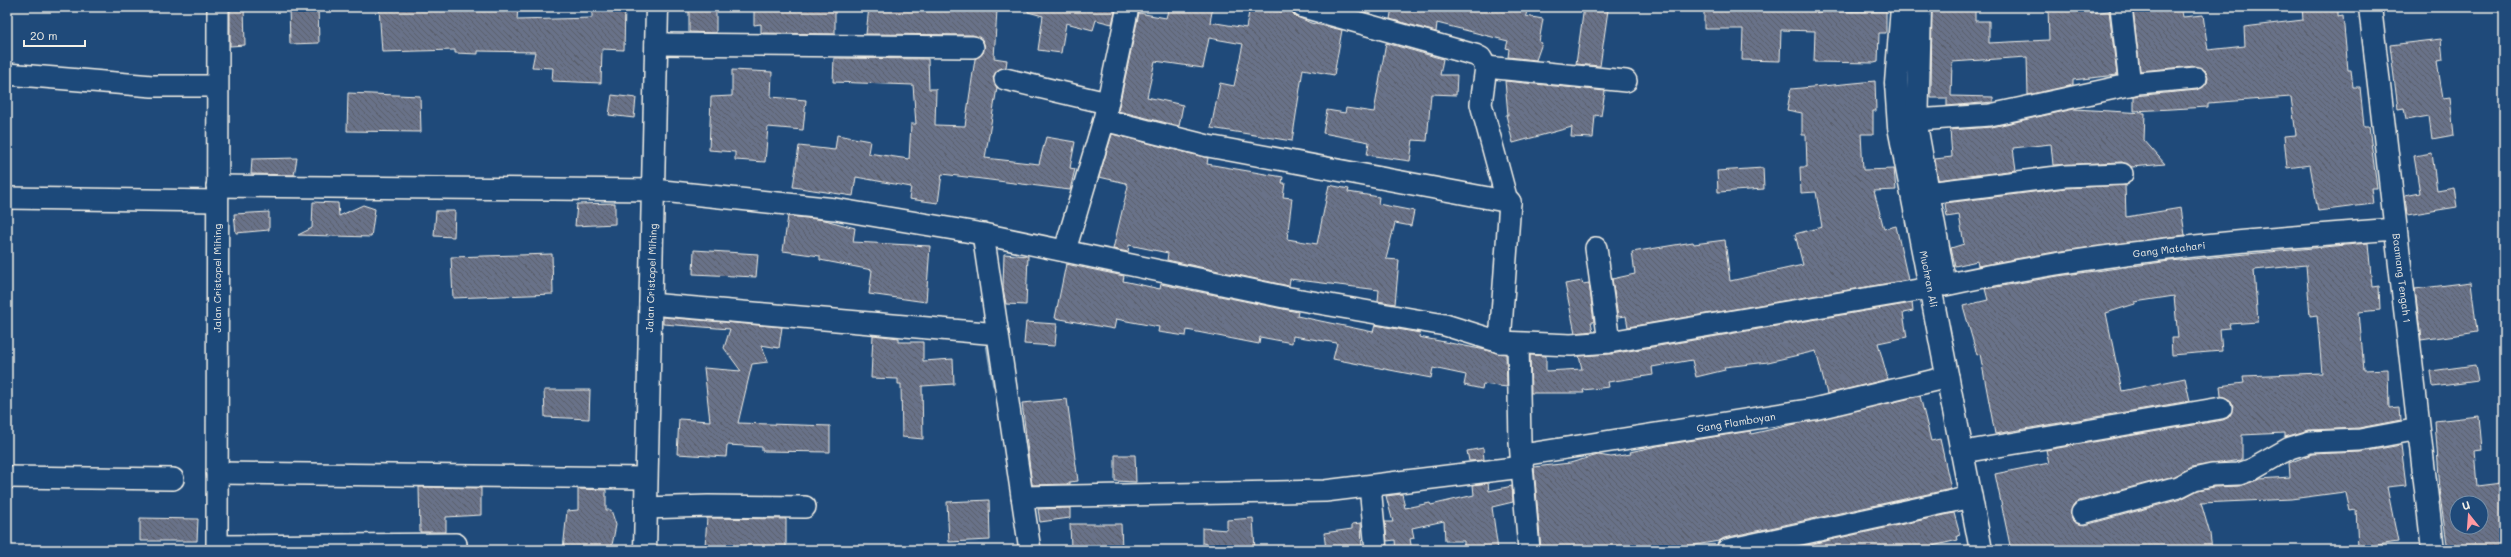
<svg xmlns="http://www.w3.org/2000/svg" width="2511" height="557" viewBox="0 0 2511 557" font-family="Mali,sans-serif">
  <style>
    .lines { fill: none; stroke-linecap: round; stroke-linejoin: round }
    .stream { stroke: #8daac0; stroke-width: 6 }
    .building { fill: url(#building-back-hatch); stroke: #f4f1e8; fill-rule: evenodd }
    .minor-casing { stroke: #f4f1e8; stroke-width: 24 }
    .tertiary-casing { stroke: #f4f1e8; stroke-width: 25 }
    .minor { stroke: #1f4a7a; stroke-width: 21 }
    .tertiary { stroke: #1f4a7a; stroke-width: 22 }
    .labels { text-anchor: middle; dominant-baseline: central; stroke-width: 3; stroke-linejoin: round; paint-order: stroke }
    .street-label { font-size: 10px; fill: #f4f1e8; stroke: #1f4a7a }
  </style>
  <defs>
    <pattern id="building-back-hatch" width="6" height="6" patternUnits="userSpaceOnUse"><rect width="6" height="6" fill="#697289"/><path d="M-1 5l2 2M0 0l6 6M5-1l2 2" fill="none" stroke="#595d68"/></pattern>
  </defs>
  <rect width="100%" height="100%" fill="#1f4a7a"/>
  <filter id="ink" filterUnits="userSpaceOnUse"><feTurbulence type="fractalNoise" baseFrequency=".025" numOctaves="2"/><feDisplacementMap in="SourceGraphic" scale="8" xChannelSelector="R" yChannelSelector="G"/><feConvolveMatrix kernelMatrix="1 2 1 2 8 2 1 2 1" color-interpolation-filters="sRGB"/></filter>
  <g filter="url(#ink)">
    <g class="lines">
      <path class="stream" d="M983 340 988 341 995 384"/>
    </g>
    <g class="building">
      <path d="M230 7H244L245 45 230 46Z"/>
      <path d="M289 7H318L319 43 290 44Z"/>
      <path d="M408 7H518L517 20 592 18V7H625L624 50 602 49 601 83 552 81 553 68 532 67 535 52 478 51V54L455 53V50L382 52 379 8Z"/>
      <path d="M689 7H716V33L689 32Z"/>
      <path d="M754 7H835V34L761 33V24L754 25Z"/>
      <path d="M869 7 941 10V7H952L997 10 994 58 1007 60 1006 67 997 71 993 77 997 88 985 158 1039 164 1046 137 1075 142 1070 168 1075 169 1070 190 942 174 938 203 909 199 911 187 856 177 853 196 793 187 799 146 835 150 837 135 870 141 868 153 909 159 911 124H916L913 85 833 82 834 58 928 59 929 89H936L935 125 965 126 975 59 983 53V41L973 35 866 34Z"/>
      <path d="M1028 7H1116L1112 24 1096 20 1093 30 1066 23 1061 53 1038 50 1043 16 1028 12Z"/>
      <path d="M1169 7H1213L1210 22 1246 28 1250 7 1285 12V10L1292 12 1295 16 1311 23 1342 30 1334 75 1303 69 1292 141 1211 128 1220 83 1234 86 1243 44 1209 38 1203 68 1155 61 1147 97 1183 105 1179 126 1118 111 1139 13 1166 18Z"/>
      <path d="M1392 7H1527L1526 16 1543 19 1539 42 1542 43 1536 60 1508 57 1509 49 1506 48 1508 41 1437 23 1436 32 1390 19Z"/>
      <path d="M1584 7 1608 10 1600 66 1576 64Z"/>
      <path d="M1704 7 1816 10V12L1886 11V33H1879L1878 62 1874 63 1814 62 1815 31 1781 30 1780 61 1742 60 1743 29H1704Z"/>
      <path d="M1932 7H1975V21H1989V43L2049 40 2048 7H2090V13L2109 11 2117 75 2073 80V85L2028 95 2027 57 1952 62 1951 96 1993 97V102L1947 106V98H1931Z"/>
      <path d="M2136 7H2181L2183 17 2203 15 2208 50 2245 46 2244 27 2303 20 2302 7H2338V17L2343 16 2348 70H2351L2353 87H2360L2364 127H2369L2377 188H2371L2373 204 2318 211 2310 165 2287 168 2284 136 2296 135 2291 97 2208 103V107L2134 111V96L2197 90 2207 83 2208 77 2206 71 2195 66 2140 71 2133 10 2136 9Z"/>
      <path d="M2441 39 2443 60 2437 61 2443 99 2450 98 2454 135 2432 139 2429 116 2406 120 2404 108 2398 109 2390 45Z"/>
      <path d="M1386 43 1443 59 1440 75H1457L1456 95 1431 94 1427 141 1413 140 1410 161 1367 155 1369 142 1323 133 1327 110 1345 113 1346 108 1374 112Z"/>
      <path d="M732 70 772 72 771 97 806 100 803 130 768 127 765 162 735 160V152L709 150 711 97 732 96Z"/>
      <path d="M1505 81 1605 91 1601 116 1595 115 1593 138 1571 137 1572 127 1513 143 1506 115H1508Z"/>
      <path d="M1875 81 1876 111H1873V134H1861L1863 170 1894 169 1896 190 1874 191 1884 229 1896 226 1908 280 1628 327 1626 316 1618 317 1612 279 1635 274 1632 252 1693 242 1694 244 1725 240 1730 281 1803 265 1795 234 1822 227 1816 192 1801 193 1800 167H1807L1806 135H1802V113L1787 110 1791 89Z"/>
      <path d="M348 93 420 96 421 132 347 131Z"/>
      <path d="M612 95 636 98 634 118 609 115Z"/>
      <path d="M2074 109 2145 113 2144 140 2165 164 2132 167 2122 162 2053 165 2051 144 2013 148 2016 170 1938 180 1935 159 1952 157 1950 130 1992 127Z"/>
      <path d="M1112 134 1208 158 1207 164 1283 177 1282 183H1285L1283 197 1292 198 1287 239 1317 244 1329 185 1349 189 1348 192 1379 197 1378 204 1414 211 1411 226 1395 223 1386 259 1399 260 1395 304 1378 301 1379 290 1290 279 1289 286 1167 260 1168 253 1129 245 1128 252 1113 249 1128 186 1126 183 1099 177Z"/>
      <path d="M2432 153 2437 191 2454 188 2457 207 2407 215 2405 196 2420 193 2414 156Z"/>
      <path d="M297 158 294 175 251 174 252 159Z"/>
      <path d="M1763 168 1764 189 1718 192 1717 171Z"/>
      <path d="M2125 185 2126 217 2181 208 2185 235 2055 252 1978 266 1977 261 1955 266 1951 248 1964 244 1959 215 1947 217 1945 203 2066 188Z"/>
      <path d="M313 202 338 203 339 216 363 205 375 209 371 237 298 235 312 228Z"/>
      <path d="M615 203V224L575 226 577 204Z"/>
      <path d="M436 211H455L454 237 434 236Z"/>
      <path d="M269 212V230L236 233 234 214Z"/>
      <path d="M788 216 825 220 855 228 853 242 930 246 926 302 869 294 872 270 820 260V256L783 251Z"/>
      <path d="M2368 243 2372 287 2379 286 2380 310 2359 312 2364 370 2388 369 2389 408 2400 407 2401 420 2359 428 2309 430 2285 437V433L2242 435V460L2191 467 2174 476 2079 501 2073 505 2070 516 2074 522 2085 525 2181 499 2198 490 2214 487 2240 486 2260 479 2290 477 2289 463 2312 454 2361 452 2401 445 2406 485 2387 487 2398 542 2358 548 2356 510 2350 511 2346 493 2344 492 2291 499 2201 503 2210 534 2212 550H2011L1995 474 2049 463 2046 450 2223 420 2229 417 2233 406 2230 400 2221 396 2220 386 2244 383 2243 376 2322 373 2317 315 2310 316 2306 265 2254 270 2258 322 2229 324 2230 328 2220 329 2222 351 2172 355 2171 338H2178L2174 296 2135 302V304L2106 313 2122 391 2185 378 2190 401 1995 434 1980 354 1977 355 1963 306 1988 300 1985 289 2058 276 2170 261Z"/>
      <path d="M694 250 758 254 756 277 693 274Z"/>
      <path d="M552 254 553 294 453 298 451 257Z"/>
      <path d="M1004 254 1028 256 1026 305 1006 304 1003 288Z"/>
      <path d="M1066 264 1124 276 1123 281 1160 289 1161 284 1298 312 1297 316 1330 323 1373 332 1375 325 1420 333 1419 337 1506 354 1507 387 1483 384 1482 389 1464 385 1466 375 1433 368 1431 378 1333 359 1337 343 1293 336 1292 343 1260 337 1259 344 1187 330 1186 336 1158 332 1159 327 1116 319 1114 329 1055 318Z"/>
      <path d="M1582 281 1583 284 1589 283 1594 322H1591L1593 331 1575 333 1565 284Z"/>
      <path d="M2471 282 2477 332 2421 340 2415 289Z"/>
      <path d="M1912 303 1913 311 1903 313 1907 337 1878 343 1888 379 1827 394 1816 351 1768 362 1724 367 1725 370 1696 377 1692 360 1652 367 1653 375 1608 382 1609 387 1583 390 1584 393H1531L1530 355 1546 356V371L1582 369 1579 356 1611 354Z"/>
      <path d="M663 317 782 327 779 348 761 345 768 362 752 364 738 423 830 426V452L762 451V447L727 445 726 457 677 454 679 419 710 421 704 368 741 371 724 348 730 329 663 324Z"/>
      <path d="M1026 322 1057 324 1055 346 1024 344Z"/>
      <path d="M873 335 899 338V342H923V361L953 359 954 384 922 386 923 439 902 437 901 384H898V379L871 378Z"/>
      <path d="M2475 365 2478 381 2433 387 2431 371Z"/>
      <path d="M544 390H590L589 419 545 417Z"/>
      <path d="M1920 396 1931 441 1940 439 1951 489 1724 538 1719 541 1677 548V550H1541L1534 467 1570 463 1598 455 1611 457 1631 454 1630 452 1657 446 1750 431 1751 434Z"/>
      <path d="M1067 399 1078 481 1070 482V484L1032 485 1022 403Z"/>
      <path d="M2479 416 2482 449 2474 450 2477 486 2501 483 2504 509V550H2448L2439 490H2440L2435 421ZM2457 503H2481V527H2457Z"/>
      <path d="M1483 448 1484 460 1469 461 1467 451Z"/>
      <path d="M1115 455H1135L1136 482 1115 481Z"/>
      <path d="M1488 483 1489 491 1512 486 1513 502 1492 507 1498 550H1464V541H1445L1444 521 1412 528 1414 538 1410 539 1412 550H1396L1395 540 1387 541 1385 522H1393L1386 496 1402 494 1405 508 1430 503 1431 505 1474 495 1473 485Z"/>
      <path d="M419 487 481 488V515L446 517V532H420Z"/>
      <path d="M578 489 606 490V510H611L616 525 611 550H563L567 511 578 510Z"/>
      <path d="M989 500 990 540 949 542 947 502Z"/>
      <path d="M1070 508V518L1040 522 1038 509Z"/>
      <path d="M1954 513 1960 535 1957 536 1958 540 1915 550H1794L1793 548Z"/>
      <path d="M140 518 198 519 197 541H140Z"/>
      <path d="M707 518 786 519V550L705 546Z"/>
      <path d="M1253 518 1255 550H1209L1208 544 1202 543V528L1227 530V520Z"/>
      <path d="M1361 523 1362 550H1326L1324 533 1352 529V524Z"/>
      <path d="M1070 524H1121L1122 550 1071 548Z"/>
    </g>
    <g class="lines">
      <g class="minor-casing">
        <g id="minor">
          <path d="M1303 7 1475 55 1481 58 1486 67 1481 104 1506 197 1510 202 1500 342"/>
          <path d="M2121 7 2130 85"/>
          <path d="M656 44 973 47"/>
          <path d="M1486 67 1626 81"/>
          <path d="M7 74 152 86H217"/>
          <path d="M1005 79 1107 103"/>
          <path d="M1104 120 1208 146 1510 202"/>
          <path d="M1916 120 1990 115 2138 83 2196 78"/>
          <path d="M217 186 653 190 835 209 983 234 1284 297 1445 325 1500 342 1571 345 1609 342 1930 288"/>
          <path d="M1928 193 2065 176 2122 174"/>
          <path d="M7 198 217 201"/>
          <path d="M983 234 1030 550"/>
          <path d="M1596 248 1609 342"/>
          <path d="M1065 250 1104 120 1128 7"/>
          <path d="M1945 285C2093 252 2244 240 2396 229"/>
          <path d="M650 304 998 334"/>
          <path d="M1518 344 1520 442 1529 550"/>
          <path d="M1975 450 2221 408"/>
          <path d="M1522 455 1814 409 1948 377"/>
          <path d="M217 473 646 478"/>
          <path d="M7 477 173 479"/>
          <path d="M1370 486 1376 550"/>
          <path d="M1022 497 1325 491 1522 467"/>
          <path d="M645 508 708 506 805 507"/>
          <path d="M2082 513 2178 487 2194 479 2212 475 2239 474 2253 469 2290 448 2310 442 2360 440 2419 429"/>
          <path d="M217 546 456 544"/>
          <path d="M217 550 218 7"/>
          <path d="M1727 550 1971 497"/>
        </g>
      </g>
      <g class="tertiary-casing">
        <g id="tertiary">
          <path d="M1902 7 1896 83 1899 127 1981 550"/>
          <path d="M1920 7 1917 131 1943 275"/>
          <path d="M2370 7 2433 550"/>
          <path d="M645 550 657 7"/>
        </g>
      </g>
      <use href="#minor" class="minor"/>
      <use href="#tertiary" class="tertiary"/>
    </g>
  </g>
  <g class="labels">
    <g class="street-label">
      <text transform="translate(2169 249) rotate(-7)">Gang Matahari</text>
      <text transform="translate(217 278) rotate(-90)">Jalan Cristopel Mihing</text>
      <text transform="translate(651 278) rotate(-88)">Jalan Cristopel Mihing</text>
      <text transform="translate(2402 278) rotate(83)">Baamang Tengah 1</text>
      <text transform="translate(1929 279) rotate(79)">Muchran Ali</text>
      <text transform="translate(1736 422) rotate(-9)">Gang Flamboyan</text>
    </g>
  </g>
  <rect width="2511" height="557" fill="none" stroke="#1f4a7a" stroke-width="24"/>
  <rect x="12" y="12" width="2487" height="533" fill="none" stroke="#f4f1e8" stroke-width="1.5" filter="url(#ink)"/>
  <g transform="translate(2469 515) rotate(343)"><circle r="19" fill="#1f4a7a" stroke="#748da6"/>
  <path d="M0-3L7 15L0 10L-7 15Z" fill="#ff9aa2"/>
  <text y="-6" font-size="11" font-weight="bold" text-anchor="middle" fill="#f4f1e8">U</text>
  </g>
  <path d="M24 40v6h61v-6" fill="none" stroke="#f4f1e8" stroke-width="2"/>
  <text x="30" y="40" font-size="12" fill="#f4f1e8" stroke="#1f4a7a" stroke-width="3" paint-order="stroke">20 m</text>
</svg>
